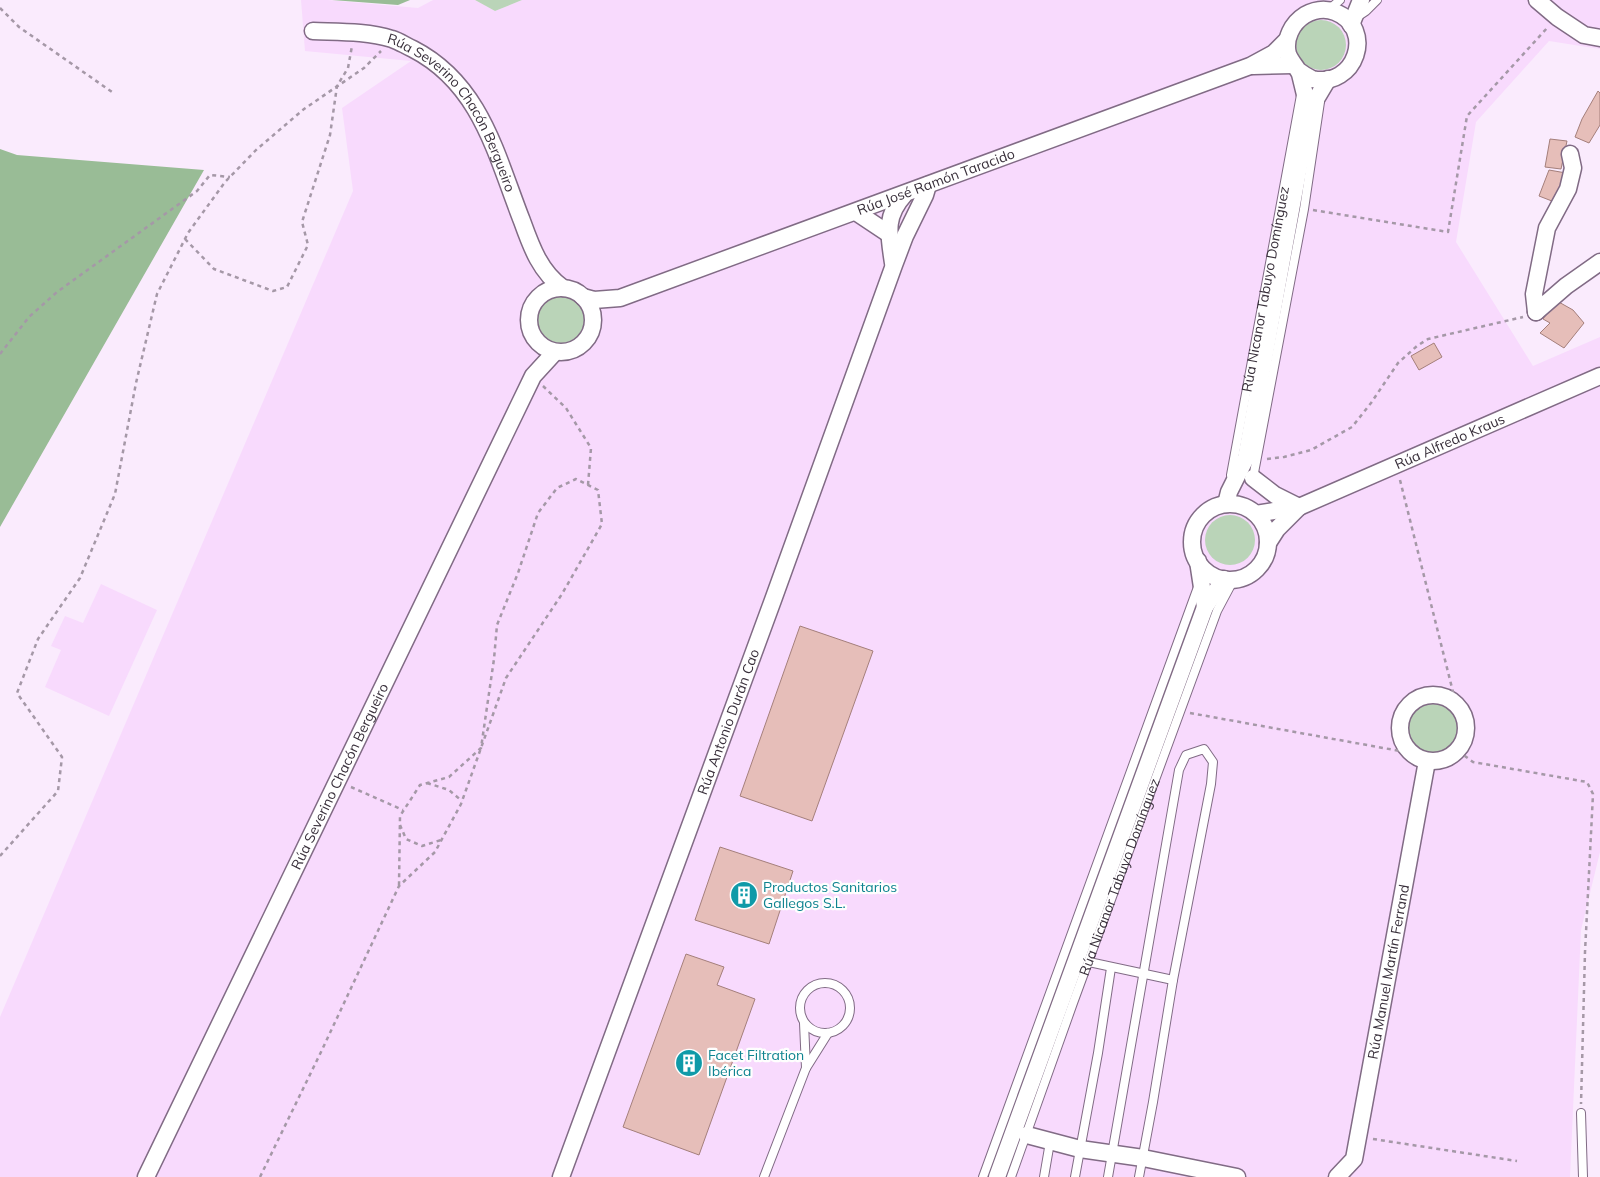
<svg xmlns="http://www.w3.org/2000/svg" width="1600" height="1177" viewBox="0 0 1600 1177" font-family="Mulish,sans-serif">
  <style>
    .built { fill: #f8dafd }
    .green { fill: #bad4b8 }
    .forest { fill: #99bc96 }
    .building { fill: #e6beb9; stroke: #a47f7b }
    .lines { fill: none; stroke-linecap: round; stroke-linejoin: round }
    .lane-casing { stroke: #816b85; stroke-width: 10 }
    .street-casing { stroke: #816b85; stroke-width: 19 }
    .path { stroke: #a598a7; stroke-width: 2.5; stroke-dasharray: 4 4; stroke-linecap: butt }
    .lane { stroke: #fff; stroke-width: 8 }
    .street { stroke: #fff; stroke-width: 16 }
    .labels { text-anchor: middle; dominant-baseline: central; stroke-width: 4.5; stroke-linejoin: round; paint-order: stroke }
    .street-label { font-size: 14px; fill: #39303b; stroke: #fefefe }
    .culture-label { font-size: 14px; fill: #0d838f; stroke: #fefefe; text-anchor: start }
  </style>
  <rect width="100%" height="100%" fill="#faebfd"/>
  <g class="built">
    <path d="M301 0H328L418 8 433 0H475L495 11 522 0H1600V49L1549 41 1476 122 1456 242 1533 366 1600 337V852L1581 930 1570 1177H0V1017L353 191 342 108 411 61 305 51Z"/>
    <path d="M101 584 157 610 109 716 45 687 61 650 51 646 65 616 83 623Z"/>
  </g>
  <g class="green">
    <path d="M475 0H522L495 11Z"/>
    <circle cx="1321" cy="45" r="25"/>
    <circle cx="561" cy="321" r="25"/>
    <circle cx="1230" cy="540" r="25"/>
    <circle cx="1433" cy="729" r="25"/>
  </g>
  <g class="forest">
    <path d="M332 0H410L398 5Z"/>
    <path d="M0 149 17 155 204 170 0 527Z"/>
  </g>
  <g class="building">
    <path d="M1598 91 1600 93V125L1589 143 1575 137 1582 119Z"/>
    <path d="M1550 139 1567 141 1561 169 1545 167Z"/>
    <path d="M1549 170 1566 173 1557 203 1539 196Z"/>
    <path d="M1557 301 1573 310 1584 323 1564 348 1540 333 1550 323 1543 319Z"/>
    <path d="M1434 343 1442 357 1419 370 1411 356Z"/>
    <path d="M800 626 873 651 812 821 740 796Z"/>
    <path d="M720 847 793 871 769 944 695 920Z"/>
    <path d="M686 954 724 967 717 985 755 999 699 1155 623 1127Z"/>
  </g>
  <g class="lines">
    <g class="lane-casing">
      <g id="lane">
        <path d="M1327 8 1333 6 1340 0"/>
        <path d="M1357 17 1366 11 1377 0"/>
        <path id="s1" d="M1231 475 1301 95"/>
        <path d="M1253 478 1304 209 1320 102"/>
        <path d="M1089 962 1173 980"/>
        <circle cx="825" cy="1008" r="25"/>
        <path d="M804 1023 806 1068"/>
        <path d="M1581 1113 1583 1177"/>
        <path d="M764 1177 806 1068 828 1033"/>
        <path d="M983 1177 1198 587"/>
        <path id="s2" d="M1011 1177 1073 1003 1217 611 1234 579"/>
        <path d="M1044 1177 1050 1142"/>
        <path d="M1075 1177 1098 1053 1111 968"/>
        <path d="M1108 1177 1179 770 1186 755 1204 749 1213 762 1211 784 1173 980 1153 1102 1139 1177"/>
      </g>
    </g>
    <g class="street-casing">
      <g id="street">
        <path d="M1537 0 1557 17 1584 35 1600 38"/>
        <path d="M1351 25 1361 0"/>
        <path id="s3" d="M313 31C338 32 367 31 392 39 399 41 406 46 413 49 481 84 496 155 522 221 531 246 540 272 563 288"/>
        <path d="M1253 66 1293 65"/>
        <path d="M1299 71C1303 74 1308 77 1312 79 1356 89 1376 28 1335 12 1325 8 1314 10 1305 15 1292 23 1284 39 1288 54 1291 62 1297 67 1300 74 1303 86 1306 99 1309 111"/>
        <path d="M856 212 889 234"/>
        <path d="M893 263C889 235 884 217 904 195"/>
        <circle cx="561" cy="320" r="32"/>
        <path id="s4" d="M583 297 594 300 620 298 1250 66 1274 53 1287 40"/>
        <path d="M1536 312 1534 294 1547 228 1568 189 1573 168 1570 154"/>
        <path d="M1536 312 1566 286 1600 262"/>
        <path d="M1253 478 1275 495 1299 507"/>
        <path d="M1226 504 1229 492 1246 458 1309 111 1328 79"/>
        <circle cx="1230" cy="542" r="38"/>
        <path id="s5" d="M1256 514 1299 507 1600 376"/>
        <path d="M1268 543 1277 529 1299 507"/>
        <path d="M1198 561 1205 607"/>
        <circle cx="1433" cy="728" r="33"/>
        <path d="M1027 1135 1080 1149 1143 1158 1237 1177"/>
        <path id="s6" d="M146 1177 533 376 555 352"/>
        <path id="s7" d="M561 1177 773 600 894 265 905 236 925 195 928 185"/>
        <path d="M997 1177 1205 607 1224 579"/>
        <path id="s8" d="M1337 1177 1354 1159 1427 761"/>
      </g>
    </g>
    <g class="path">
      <path d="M0 8 19 27 112 92"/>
      <path d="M1313 210 1448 232 1467 116 1548 27"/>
      <path d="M185 239 214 269 273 291 287 287 308 245 302 222 330 135 337 86 348 68 352 46"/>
      <path d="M0 354 29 317 57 292 197 191 210 175 230 177"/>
      <path d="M543 386 566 408 591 448 588 485"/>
      <path d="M1267 459 1284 457 1311 450 1352 427 1371 403 1398 363 1417 346 1428 339 1523 317"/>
      <path d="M1400 480 1456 704"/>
      <path d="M1190 713 1411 753"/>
      <path d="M1458 751 1473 762 1587 782 1593 794 1585 952 1581 1104"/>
      <path d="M427 783 449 790 462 801"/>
      <path d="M351 787 403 810"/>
      <path d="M400 825 406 839 422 846 441 840"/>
      <path d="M0 856 58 791 62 757 17 693 38 639 80 578 115 494 136 383 157 294 188 233 225 182 256 150 304 109 364 68 381 51"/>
      <path d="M1373 1139 1517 1161"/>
      <path d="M260 1177 321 1052 399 886 435 852 461 804 506 678 562 594 602 524 598 490 576 479 557 488 538 513 518 573 497 625 494 659 481 748 449 777 420 785 400 816 399 886"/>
    </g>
    <use href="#lane" class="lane"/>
    <use href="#street" class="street"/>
  </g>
  <defs>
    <g id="building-disc" transform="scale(1.4375)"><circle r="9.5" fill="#0f9aa8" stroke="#fefefe"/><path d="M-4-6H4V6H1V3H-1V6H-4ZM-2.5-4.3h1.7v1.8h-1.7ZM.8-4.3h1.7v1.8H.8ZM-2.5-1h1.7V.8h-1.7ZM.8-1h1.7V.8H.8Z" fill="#fff"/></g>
  </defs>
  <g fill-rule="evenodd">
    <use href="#building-disc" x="744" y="895"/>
    <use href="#building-disc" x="689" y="1063"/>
  </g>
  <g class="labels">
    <g class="street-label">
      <text stroke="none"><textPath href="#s3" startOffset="178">Rúa Severino Chacón Bergueiro</textPath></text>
      <text stroke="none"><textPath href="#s4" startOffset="374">Rúa José Ramón Taracido</textPath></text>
      <text stroke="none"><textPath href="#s1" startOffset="189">Rúa Nicanor Tabuyo Domínguez</textPath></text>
      <text stroke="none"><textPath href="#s5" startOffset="208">Rúa Alfredo Kraus</textPath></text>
      <text stroke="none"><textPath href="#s7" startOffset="485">Rúa Antonio Durán Cao</textPath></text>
      <text stroke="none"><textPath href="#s6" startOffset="445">Rúa Severino Chacón Bergueiro</textPath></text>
      <text stroke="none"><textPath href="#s2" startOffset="319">Rúa Nicanor Tabuyo Domínguez</textPath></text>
      <text stroke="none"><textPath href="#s8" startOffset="215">Rúa Manuel Martín Ferrand</textPath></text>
    </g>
    <g class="culture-label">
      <text x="763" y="887">Productos Sanitarios<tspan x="763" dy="16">Gallegos S.L.</tspan></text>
      <text x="708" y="1055">Facet Filtration<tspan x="708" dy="16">Ibérica</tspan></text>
    </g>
  </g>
</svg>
